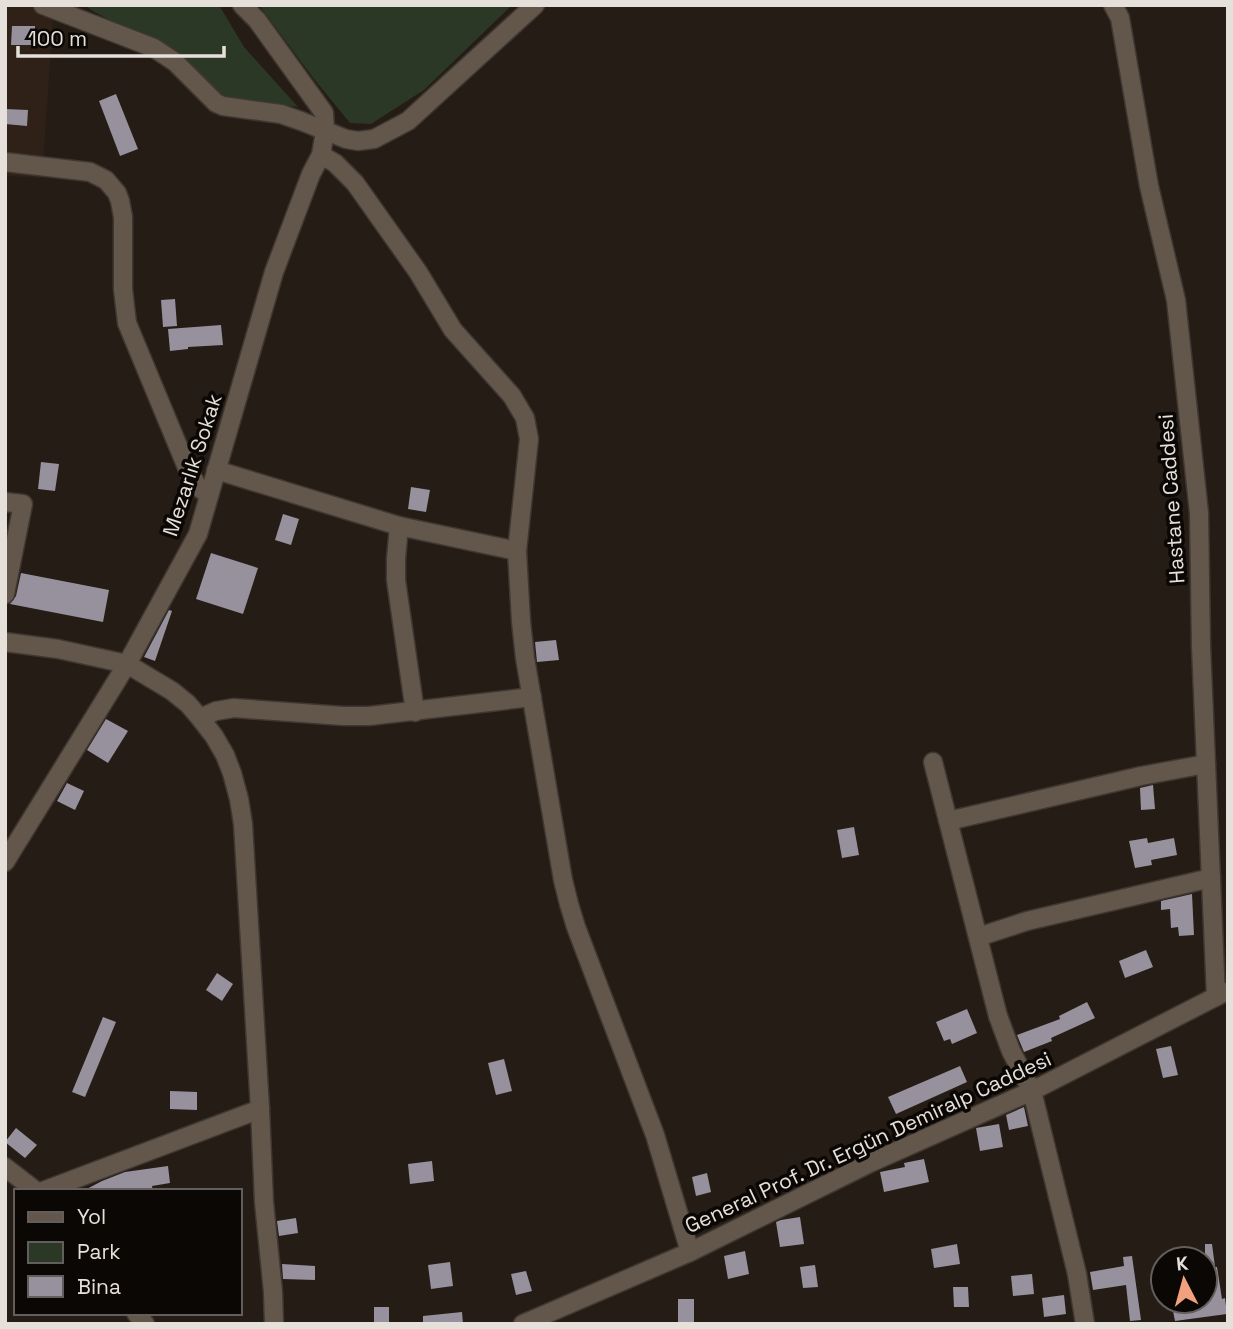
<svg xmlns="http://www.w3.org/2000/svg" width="1233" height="1329" viewBox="0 0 1233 1329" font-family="'Space Grotesk',sans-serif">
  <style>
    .built { fill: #2f2117 }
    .green { fill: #2c3826 }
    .building { fill: #96919d }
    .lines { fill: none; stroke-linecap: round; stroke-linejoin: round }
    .minor-casing { stroke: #3f3731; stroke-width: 21 }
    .minor { stroke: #62574a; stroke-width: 18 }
    .labels { text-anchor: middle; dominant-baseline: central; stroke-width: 7; stroke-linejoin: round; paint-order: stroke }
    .street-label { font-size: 21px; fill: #e6e0db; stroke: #0b0705 }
  </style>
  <rect width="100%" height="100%" fill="#241c15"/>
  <path class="built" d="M5 5H54L42 178 5 176Z"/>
  <g class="green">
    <path d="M85 5H219L244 47 298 107 219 95 181 58 91 10Z"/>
    <path d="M259 5H512L424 90 371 124 350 123 314 79Z"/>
  </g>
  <g class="building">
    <path d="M12 26H35V45H11Z"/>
    <path d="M116 94 138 149 120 156 99 101Z"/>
    <path d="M5 109 28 110 27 126 5 124Z"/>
    <path d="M175 299 177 326 163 327 161 300Z"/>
    <path d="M221 325 223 345 188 347V349L170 351 168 329Z"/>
    <path d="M41 462 59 464 55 491 38 489Z"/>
    <path d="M411 487 430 490 426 512 408 509Z"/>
    <path d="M283 514 299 519 291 545 275 540Z"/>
    <path d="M211 553 258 568 243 614 196 599Z"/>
    <path d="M21 573 109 590 103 622 10 604 16 596Z"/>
    <path d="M169 610 172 611 155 661 144 657Z"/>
    <path d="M556 640 559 660 537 662 535 642Z"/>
    <path d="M106 719 128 731 108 763 87 750Z"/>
    <path d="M67 783 84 791 75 810 57 801Z"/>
    <path d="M1153 785 1155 809 1141 810 1140 788Z"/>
    <path d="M854 827 859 855 842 858 837 830Z"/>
    <path d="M1147 838 1148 843 1174 838 1177 855 1151 860 1152 865 1135 868 1129 841Z"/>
    <path d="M1192 894 1194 935 1179 936 1178 927 1171 928 1170 909 1161 910V901Z"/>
    <path d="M1146 950 1153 967 1125 978 1119 961Z"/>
    <path d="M217 973 233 984 222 1001 206 990Z"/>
    <path d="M1087 1002 1095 1018 1051 1038 1052 1041 1024 1052 1017 1035 1060 1019 1059 1016Z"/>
    <path d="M967 1009 977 1033 952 1044 950 1039 944 1041 936 1022Z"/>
    <path d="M103 1017 116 1022 85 1097 72 1092Z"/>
    <path d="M1171 1046 1178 1075 1163 1078 1156 1049Z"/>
    <path d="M504 1059 512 1091 496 1095 488 1063Z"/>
    <path d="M960 1066 967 1082 896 1114 888 1097Z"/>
    <path d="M170 1091 197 1092V1110L170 1109Z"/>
    <path d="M1024 1107 1028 1126 1009 1130 1006 1115Z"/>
    <path d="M999 1124 1003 1147 980 1151 976 1128Z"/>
    <path d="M16 1128 37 1145 25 1158 5 1142Z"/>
    <path d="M924 1159 929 1182 884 1192 880 1172 905 1167 904 1163Z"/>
    <path d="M432 1161 434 1181 410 1184 408 1164Z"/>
    <path d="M168 1166 170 1183 152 1186 153 1191H83L102 1181 125 1172Z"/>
    <path d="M707 1173 711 1192 696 1196 692 1177Z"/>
    <path d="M800 1217 804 1244 780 1247 776 1222 781 1220Z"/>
    <path d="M296 1218 298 1233 279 1236 277 1221Z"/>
    <path d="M957 1244 960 1264 934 1268 931 1249Z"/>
    <path d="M1205 1244H1212L1215 1267H1217L1222 1299 1225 1298 1227 1314 1175 1321 1172 1306 1188 1304 1187 1301H1205Z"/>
    <path d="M745 1251 749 1274 728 1279 724 1256Z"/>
    <path d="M1132 1256 1141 1320 1130 1321 1126 1285 1093 1290 1090 1272 1124 1266 1123 1257Z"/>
    <path d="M450 1262 453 1286 431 1289 428 1265Z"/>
    <path d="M282 1264 315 1266V1280L283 1279Z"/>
    <path d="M815 1265 818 1287 803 1288 800 1267Z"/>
    <path d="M526 1271 532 1291 516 1295 511 1274Z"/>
    <path d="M1032 1274 1034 1294 1013 1296 1011 1276Z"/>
    <path d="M953 1287H968L969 1307H954Z"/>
    <path d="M1064 1295 1066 1314 1044 1317 1042 1298Z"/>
    <rect x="678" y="1299" width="16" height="25"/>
    <rect x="374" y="1307" width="15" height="17"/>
    <path d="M462 1312 463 1324H423V1316Z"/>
  </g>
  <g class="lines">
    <g class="minor-casing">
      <g id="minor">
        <path d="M43 5 154 48 175 62 216 103 223 106 281 114 301 121 346 139 358 141 374 139 408 121 535 5"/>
        <path d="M1113 5 1120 18 1149 186 1176 300 1199 513 1201 646 1216 997"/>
        <path d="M321 155 335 163 355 183 418 272 453 330 512 396 525 418 529 439 517 551 521 621 525 658 563 880 569 904 576 927 655 1135 690 1252"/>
        <path d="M5 162 90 172 106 180 117 193 120 201 123 217V289L127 323 188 470 198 487 209 495"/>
        <path d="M216 470 399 526 517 551"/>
        <path d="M5 502 23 504 5 594"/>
        <path d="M399 526 396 559V580L415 712"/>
        <path d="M5 642 58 649 127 664 172 691 188 704 200 718 214 736 225 755 232 773 239 799 243 824 260 1109 264 1202 273 1292 274 1324"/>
        <path d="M200 718 216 711 234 708 343 716H369L532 697"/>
        <path d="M933 762 998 1016 1011 1051 1032 1091 1077 1274 1085 1324"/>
        <path d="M948 821 1141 776 1206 764"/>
        <path d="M5 862 127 664 198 534 274 272 311 174 321 155 325 131 324 113 257 20 242 5"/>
        <path d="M978 937 1027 921 1211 878"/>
        <path d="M5 1167 36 1191"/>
        <path d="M43 1191 260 1109"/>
        <path d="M136 1313 145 1324"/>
        <path d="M523 1324 690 1252 870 1163 1032 1091 1225 992"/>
      </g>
    </g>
    <use href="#minor" class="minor"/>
  </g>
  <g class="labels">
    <g class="street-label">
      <text transform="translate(192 465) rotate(-72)">Mezarlık Sokak</text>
      <text transform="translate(1171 499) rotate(-94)">Hastane Caddesi</text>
      <text transform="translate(868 1142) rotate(-25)">General Prof. Dr. Ergün Demiralp Caddesi</text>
    </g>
  </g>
  <rect width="1233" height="1329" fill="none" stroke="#e6e0db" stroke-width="14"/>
  <rect x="14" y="1189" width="228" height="126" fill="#0b0705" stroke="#635e5b" stroke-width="2"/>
  <rect x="28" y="1212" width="35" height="10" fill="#62574a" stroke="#635e5b" stroke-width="2"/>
  <text x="77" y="1224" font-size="21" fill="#e6e0db">Yol</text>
  <rect x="28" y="1242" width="35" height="21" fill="#2c3826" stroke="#635e5b" stroke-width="2"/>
  <text x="77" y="1259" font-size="21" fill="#e6e0db">Park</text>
  <rect x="28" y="1276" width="35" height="21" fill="#96919d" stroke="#635e5b" stroke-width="2"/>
  <text x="77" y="1294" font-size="21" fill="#e6e0db">Bina</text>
  <g transform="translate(1184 1280) rotate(354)"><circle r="33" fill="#0b0705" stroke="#635e5b" stroke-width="2"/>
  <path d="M0-5L12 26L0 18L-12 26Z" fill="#f2a17e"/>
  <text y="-10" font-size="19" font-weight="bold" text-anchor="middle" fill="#e6e0db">K</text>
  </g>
  <path d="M18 46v10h206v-10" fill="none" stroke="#e6e0db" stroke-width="3.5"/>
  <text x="28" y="46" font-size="21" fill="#e6e0db" stroke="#0b0705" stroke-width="5" paint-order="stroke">100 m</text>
</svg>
